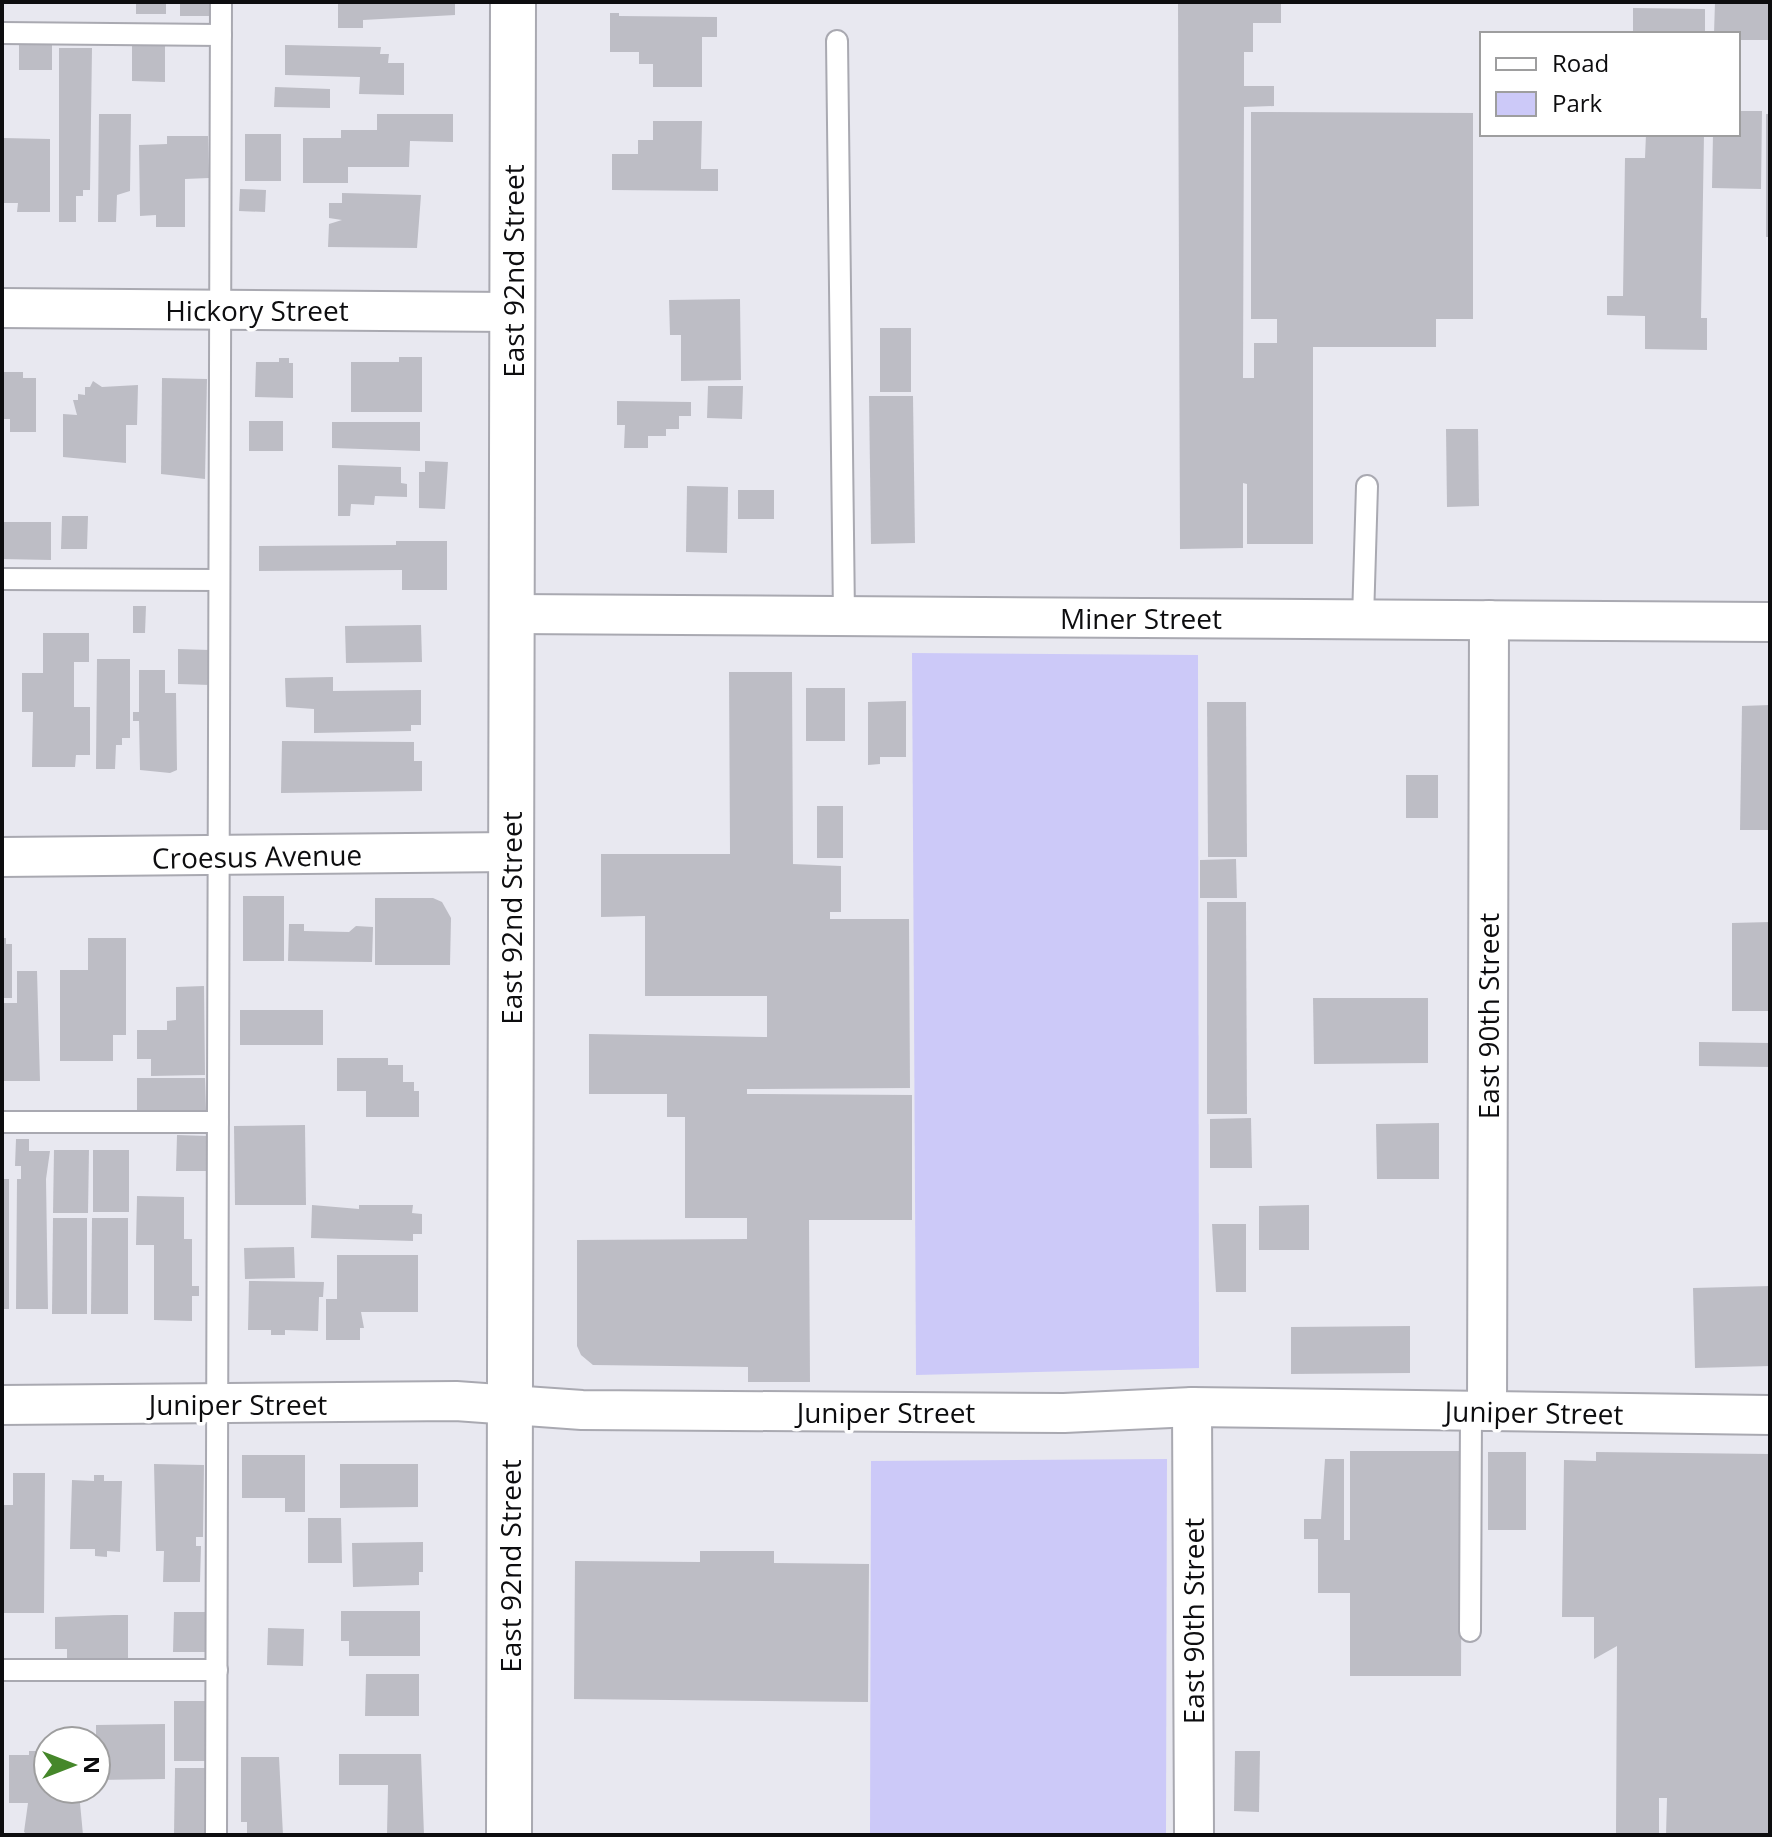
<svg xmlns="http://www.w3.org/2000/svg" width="1772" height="1837" viewBox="0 0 1772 1837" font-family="'Open Sans',sans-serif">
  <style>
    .green { fill: #ccc9f8 }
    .building { fill: #bdbdc5 }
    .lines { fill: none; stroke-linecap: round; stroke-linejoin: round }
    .service-casing { stroke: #a9a9b1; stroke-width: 24 }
    .minor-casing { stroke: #a9a9b1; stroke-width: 42 }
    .tertiary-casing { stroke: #a9a9b1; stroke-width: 48 }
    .service { stroke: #fff; stroke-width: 20 }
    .minor { stroke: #fff; stroke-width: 38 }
    .tertiary { stroke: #fff; stroke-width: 44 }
    .labels { text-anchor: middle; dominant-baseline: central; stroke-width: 7; stroke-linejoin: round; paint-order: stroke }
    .street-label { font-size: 28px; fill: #0d0d0f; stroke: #fff }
  </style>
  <rect width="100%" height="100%" fill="#e8e8f0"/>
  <g class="green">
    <path d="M912 653 1198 655 1199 1368 916 1375Z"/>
    <path d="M1167 1459 1166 1835H870L871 1461Z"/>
  </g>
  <g class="building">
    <rect x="136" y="2" width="30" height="12"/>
    <rect x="180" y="2" width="31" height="14"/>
    <path d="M338 2H455V15L363 20V28H338Z"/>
    <path d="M1178 2H1281V23H1253V52H1244V86H1274V106L1244 107 1243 378H1254V343H1277V319H1251V112L1473 113V319H1436V347H1313V544H1247V484L1243 483V548L1180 549Z"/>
    <path d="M1715 2H1770V40H1738V34H1714Z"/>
    <path d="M1633 8 1705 9V34H1633Z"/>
    <path d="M610 13H619V16L717 17V37H702V87H653V64H639V52H610Z"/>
    <rect x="19" y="40" width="33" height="30"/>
    <path d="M132 42 165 43V82L132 81Z"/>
    <path d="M285 45 381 47 380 54H389L388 63H404V95L359 94 360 77 285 75Z"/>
    <path d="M59 48H92L90 190H83V196H76V222H59Z"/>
    <path d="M275 87 330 89V108L274 107Z"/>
    <path d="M1738 111H1762L1761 189 1712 188 1713 134H1738Z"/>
    <path d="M99 114H131L130 191 117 195 116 222H98Z"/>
    <path d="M377 114H453V142L410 141 409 167H348V183H303V138H341V130H377Z"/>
    <rect x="1766" y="114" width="4" height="123"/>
    <path d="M653 121H702L701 169H718V191L612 190V154H638V140H653Z"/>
    <rect x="245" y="134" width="36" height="47"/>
    <path d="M1646 134H1704L1701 318H1707V350L1645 349V316L1607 315V296H1623L1625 158H1645Z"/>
    <path d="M167 136H208L209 178 185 179V227H156V215L140 216 139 145 167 144Z"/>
    <path d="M3 138 50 139V212H17L18 203H2Z"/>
    <path d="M240 189 266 190 265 212 239 211Z"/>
    <path d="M342 193 421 195 417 248 328 247 329 224 342 220 329 218V203H342Z"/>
    <path d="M740 299 741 380 681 381V335H670L669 300Z"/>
    <rect x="880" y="328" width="31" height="64"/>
    <path d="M399 357H422V412H351V362H399Z"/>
    <path d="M279 358H289V363H293V398L255 397 256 362H279Z"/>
    <path d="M2 372H23V378H36V432H10V419H2Z"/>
    <path d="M162 378 207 379 205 479 161 474Z"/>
    <path d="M93 381 102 387 138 385 137 425H126V463L63 457V414L77 415 73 400H78V394L85 395V387H90Z"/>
    <path d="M708 386H743L742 419 707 418Z"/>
    <path d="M869 396H913L915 543 871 544Z"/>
    <path d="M617 401 691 402V416H679V429H666V436H648V448H624L625 425H617Z"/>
    <rect x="249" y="421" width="34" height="30"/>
    <path d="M332 422H420V451L332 448Z"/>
    <path d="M1446 429H1478L1479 506 1447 507Z"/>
    <path d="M425 461 448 462 445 509 419 508V472H425Z"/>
    <path d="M338 465 401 467V483L407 484V497L375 496 374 505 351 504 350 516H338Z"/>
    <path d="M687 486 728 487 727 553 686 552Z"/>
    <rect x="738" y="490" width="36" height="29"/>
    <path d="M62 516H88L87 549H61Z"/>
    <path d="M2 522H51V560L2 559Z"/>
    <path d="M396 541H447V590H402V570L259 571V546L396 545Z"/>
    <path d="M133 606H146L145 633H133Z"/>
    <path d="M421 625 422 662 346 663 345 626Z"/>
    <path d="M43 633H89V662H74V707H90V755H76L75 767H32L33 712H22V673H43Z"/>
    <path d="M178 649 210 650V685L178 684Z"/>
    <path d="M97 659H130V738H122V745H116L115 769H96Z"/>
    <path d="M139 670H165V693H176L177 770 170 773 140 770 139 721H133V712H139Z"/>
    <path d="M729 672H792L793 864 841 866V912H830V919H909L910 1088 747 1089V1094L912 1095V1220H809L810 1382H748V1367L593 1365 581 1355 577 1346V1240L747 1239V1218H685V1117H667V1094H589V1034L767 1037V996H645V916L601 917V854H730Z"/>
    <path d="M333 677V691L421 690V725H411V731L314 733V709L286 707 285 678Z"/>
    <rect x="806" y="688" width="39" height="53"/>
    <path d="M906 701V757H880V764L868 765V702Z"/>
    <path d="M1207 702H1246L1247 857H1208Z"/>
    <path d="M1770 705V830H1740L1742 706Z"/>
    <path d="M282 741 414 742V761H422V791L281 793Z"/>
    <rect x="1406" y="775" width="32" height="43"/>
    <rect x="817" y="806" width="26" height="52"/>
    <path d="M1236 859 1237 898H1200V860Z"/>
    <rect x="243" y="896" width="41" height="65"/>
    <path d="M375 898H433L442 902 451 918 450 965H375Z"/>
    <path d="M1207 902H1246L1247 1114H1207Z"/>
    <path d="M1770 922V1011H1732V923Z"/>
    <path d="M289 924H304V931L349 932 356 926 373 927 372 962 288 961Z"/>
    <path d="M2 938H6V944H12V998H2Z"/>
    <path d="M88 938H126V1035H113V1061H60V970H88Z"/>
    <path d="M17 971H37L40 1081H2V1003H17Z"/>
    <path d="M204 986 205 1075 151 1076V1059H137V1030H167V1021L176 1020V987Z"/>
    <path d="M1313 998H1428V1063L1314 1064Z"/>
    <rect x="240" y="1010" width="83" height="35"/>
    <path d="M1699 1042 1770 1043V1067L1699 1066Z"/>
    <path d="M337 1058H388V1065H403V1082H414V1091H419V1117H366V1091H337Z"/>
    <path d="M137 1078H205L206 1110 137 1111Z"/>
    <path d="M1251 1118 1252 1168H1210V1119Z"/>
    <path d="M1439 1123V1179H1377L1376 1124Z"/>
    <path d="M305 1125 306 1205H235L234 1126Z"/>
    <path d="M177 1135 207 1136 206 1171H176Z"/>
    <path d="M16 1139H29V1151H50L46 1179 48 1309H16L17 1179H21V1166H15Z"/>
    <path d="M54 1150H89L88 1213H53Z"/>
    <rect x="93" y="1150" width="36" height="62"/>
    <rect x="2" y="1179" width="7" height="130"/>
    <path d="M137 1196 184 1197V1239H192V1286H199V1296H192V1321L154 1320V1245H136Z"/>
    <path d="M312 1205 359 1209V1205H413L412 1213 422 1214V1234H413V1241L311 1238Z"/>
    <path d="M1309 1205V1250H1259V1206Z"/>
    <path d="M53 1218H87V1314H52Z"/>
    <path d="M92 1218H128V1314H91Z"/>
    <path d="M1212 1224H1246V1292H1216Z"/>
    <path d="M294 1247 295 1278 245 1279 244 1248Z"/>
    <path d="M337 1255H418V1312H361L364 1328H360V1340H326V1299H337Z"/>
    <path d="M249 1281 324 1282 323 1297H319L318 1331 285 1330V1335H271V1330H248Z"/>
    <path d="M1770 1286V1366L1695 1368 1693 1288Z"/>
    <path d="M1410 1326V1373L1291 1374V1327Z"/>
    <path d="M1350 1451H1462L1461 1676H1350V1593H1318V1539H1304V1519H1321L1325 1459H1344V1540H1350Z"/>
    <rect x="1488" y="1452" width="38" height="78"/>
    <path d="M1596 1452 1770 1454V1835H1666L1667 1798H1659V1835H1616L1617 1646 1594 1659V1617H1562L1564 1460 1596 1461Z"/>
    <path d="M242 1455H305V1512H285V1498H242Z"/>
    <path d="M154 1464 204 1465 203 1537H196V1546H201L200 1582H163L164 1551H156Z"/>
    <path d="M340 1464H418V1507L340 1508Z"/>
    <path d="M13 1473H45L44 1613H2V1505H13Z"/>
    <path d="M94 1475H104V1481H122L120 1552 107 1551V1557L95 1556V1549H70L72 1480 94 1481Z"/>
    <path d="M308 1518H341L342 1563H308Z"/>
    <path d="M423 1542V1572H419V1585L353 1587 352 1543Z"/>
    <path d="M700 1551H774V1563L869 1564 868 1702 574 1699 575 1561 700 1562Z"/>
    <path d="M341 1611H420V1656H349V1641H341Z"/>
    <path d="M174 1612H206L205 1652H173Z"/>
    <path d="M114 1615H128V1660H67V1649H55V1617Z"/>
    <path d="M268 1628 304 1629 303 1666 267 1665Z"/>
    <path d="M366 1674H419V1716H365Z"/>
    <rect x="174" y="1701" width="32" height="60"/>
    <path d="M165 1724V1779L96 1780V1725Z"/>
    <path d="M29 1751H43V1755H48V1789H67V1803H80L83 1835H28L24 1832 28 1803H9V1755H29Z"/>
    <path d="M1235 1751H1260L1259 1812 1234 1811Z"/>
    <path d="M339 1754H421L424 1835H387L388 1785H339Z"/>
    <path d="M241 1757H279L283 1835H247V1822H241Z"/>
    <path d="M175 1768H205L204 1835H174Z"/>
  </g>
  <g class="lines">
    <g class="service-casing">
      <g id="service">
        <path d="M2 33 221 35"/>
        <path d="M837 41 844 616"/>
        <path d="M2 579 219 580"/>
        <path d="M1363 619 1367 486"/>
        <path d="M2 1122H218"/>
        <path d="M1470 1631 1471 1411"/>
        <path d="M2 1670H217"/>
        <path d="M216 1835 221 2"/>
      </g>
    </g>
    <g class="minor-casing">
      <g id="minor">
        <path d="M2 308 512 312"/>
        <path d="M512 614 1770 622"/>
        <path d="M2 857 511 852"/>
        <path d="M2 1405 456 1401 582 1410 1064 1413 1192 1407 1770 1415"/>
        <path d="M1192 1407 1194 1835"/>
        <path d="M1487 1411 1489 620"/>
      </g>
    </g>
    <g class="tertiary-casing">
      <path id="tertiary" d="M509 1835 513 2"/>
    </g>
    <use href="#service" class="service"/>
    <use href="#minor" class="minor"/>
    <use href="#tertiary" class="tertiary"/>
  </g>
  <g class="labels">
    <g class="street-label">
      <text transform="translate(513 271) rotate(-90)">East 92nd Street</text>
      <text x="257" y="310">Hickory Street</text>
      <text x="1141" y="618">Miner Street</text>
      <text transform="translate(257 856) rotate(-1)">Croesus Avenue</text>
      <text transform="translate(511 918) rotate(-90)">East 92nd Street</text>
      <text transform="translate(1488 1016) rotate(-90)">East 90th Street</text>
      <text x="238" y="1404">Juniper Street</text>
      <text x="886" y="1412">Juniper Street</text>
      <text transform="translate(1534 1412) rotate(1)">Juniper Street</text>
      <text transform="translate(510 1566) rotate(-90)">East 92nd Street</text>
      <text transform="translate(1193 1621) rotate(-90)">East 90th Street</text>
    </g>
  </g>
  <rect width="1772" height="1837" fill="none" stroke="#0d0d0f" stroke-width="8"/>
  <rect x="1480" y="32" width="260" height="104" fill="#ffffff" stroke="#9e9e9f" stroke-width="2"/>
  <rect x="1496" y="58" width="40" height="12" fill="#ffffff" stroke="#9e9e9f" stroke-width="2"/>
  <text x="1552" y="72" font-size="24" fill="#0d0d0f">Road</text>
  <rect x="1496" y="92" width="40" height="24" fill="#ccc9f8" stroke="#9e9e9f" stroke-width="2"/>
  <text x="1552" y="112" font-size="24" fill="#0d0d0f">Park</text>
  <g transform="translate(72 1765) rotate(90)"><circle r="38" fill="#ffffff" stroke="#9e9e9f" stroke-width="2"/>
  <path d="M0-6L14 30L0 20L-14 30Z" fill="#45872a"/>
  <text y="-12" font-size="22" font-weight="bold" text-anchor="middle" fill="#0d0d0f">N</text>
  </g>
</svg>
